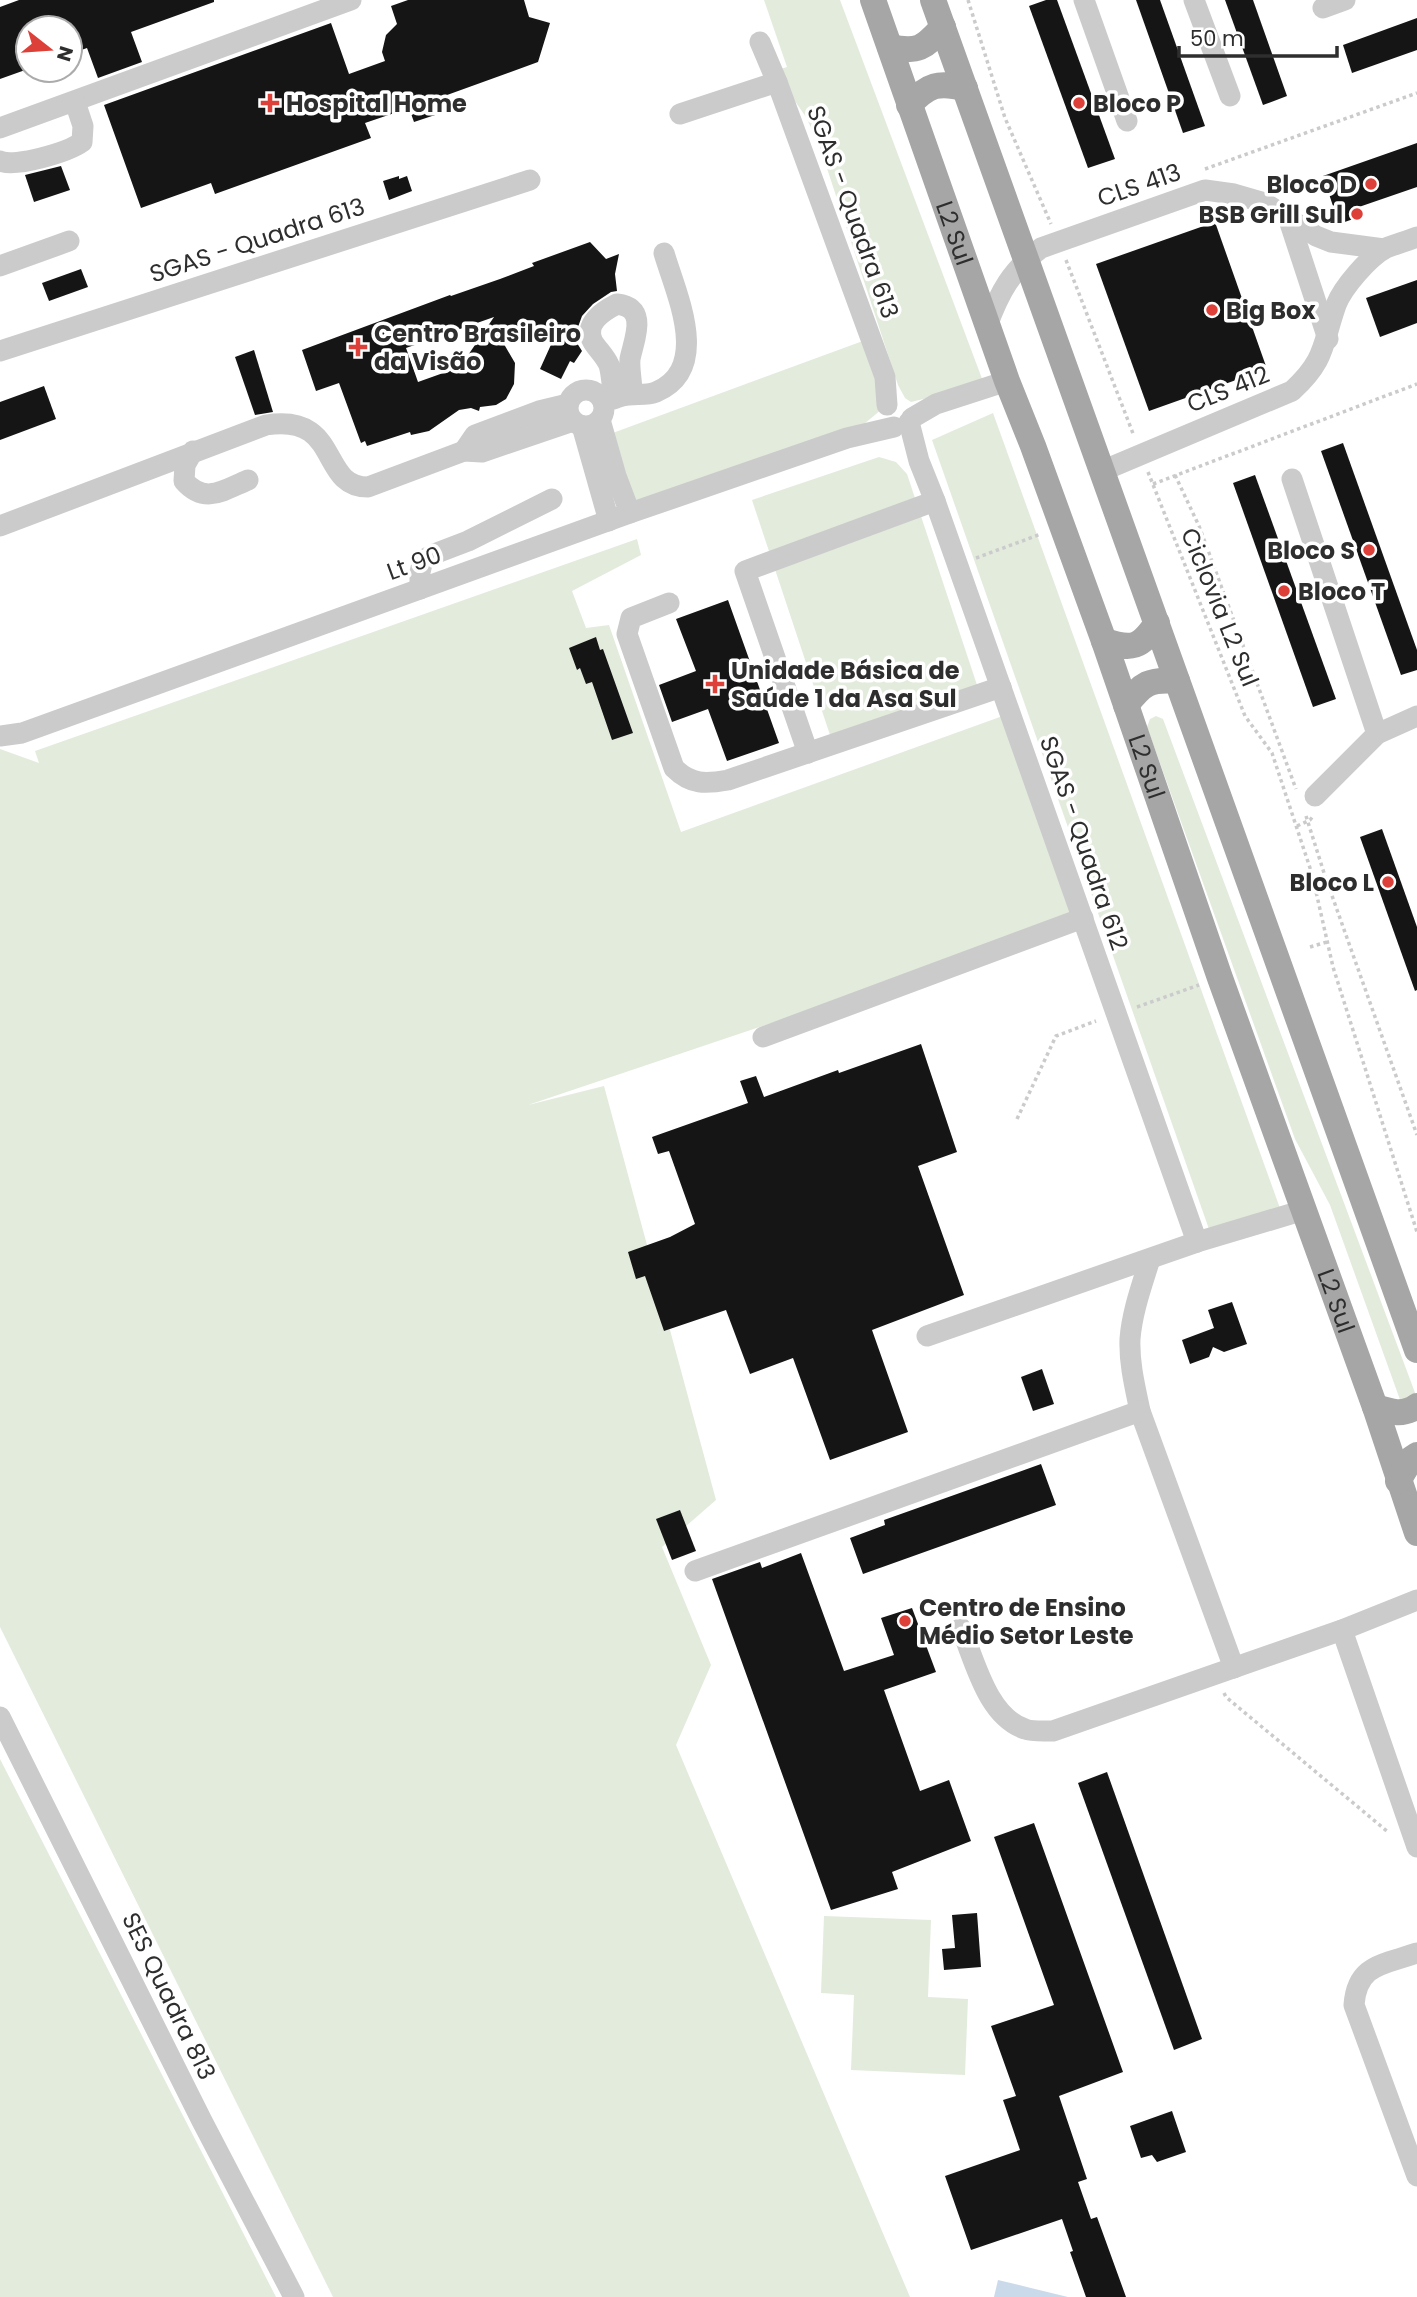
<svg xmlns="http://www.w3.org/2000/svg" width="1417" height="2297" viewBox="0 0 1417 2297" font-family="Poppins,sans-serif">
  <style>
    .green { fill: #e3ebdd }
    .water { fill: #cadaea }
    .building { fill: #151515; fill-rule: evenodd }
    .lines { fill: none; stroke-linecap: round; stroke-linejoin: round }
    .path { stroke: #cbcbcb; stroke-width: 3.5; stroke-dasharray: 3.5 3.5; stroke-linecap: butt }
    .minor { stroke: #cbcbcb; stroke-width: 21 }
    .major { stroke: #a6a6a6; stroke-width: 26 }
    .poi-dot { fill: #dd4039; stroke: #fff; stroke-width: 2.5 }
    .labels { text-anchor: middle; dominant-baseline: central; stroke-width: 7; stroke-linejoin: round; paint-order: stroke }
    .poi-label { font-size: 24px; font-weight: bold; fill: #2e2e2e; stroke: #fff; text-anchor: start }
    .street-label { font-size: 24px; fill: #2e2e2e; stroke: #fff }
  </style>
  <rect width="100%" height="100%" fill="#fff"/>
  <g class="green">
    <path d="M764 0H840L984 384 911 402 905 398 898 385 820 147 806 117 774 71 787 67Z"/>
    <path d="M871 338 887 405 847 438 630 513 610 434Z"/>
    <path d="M993 413 1281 1211 1210 1232 932 440Z"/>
    <path d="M879 457 896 462 907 474 977 685 830 735 752 500Z"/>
    <path d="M637 539 641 555 572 591 586 628 609 625 681 832 1011 713 1083 918 528 1105 604 1086 716 1500 662 1547 711 1665 676 1745 910 2297H333L0 1627V749L39 763 35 751Z"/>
    <path d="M1156 716 1163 719 1417 1398 1403 1408 1330 1205 1295 1139 1147 727 1150 719Z"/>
    <path d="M0 1759 276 2297H0Z"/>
    <path d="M824 1916 931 1920 928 1997 968 1999 965 2075 851 2070 854 1995 821 1993Z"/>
  </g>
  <path class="water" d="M998 2280 1068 2297H994Z"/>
  <g class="building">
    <path d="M19 0H214V2L131 32 142 62 98 78 87 48 70 54V28H28V69L0 79V7Z"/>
    <path d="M408 0H524L529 17 550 23 538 62 436 99 441 113 414 122 409 108 365 123 371 138 215 194 211 183 141 208 104 105 331 23 349 74 385 61 382 52 386 35 397 24 391 6Z"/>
    <path d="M1046 0H1057L1115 159 1088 168 1029 6Z"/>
    <path d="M1136 0H1160L1205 126 1183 133Z"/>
    <path d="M1225 0H1253L1287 96 1263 105Z"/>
    <path d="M1417 18V50L1352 73 1343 45Z"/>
    <path d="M1417 143V187L1356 208 1359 217 1339 224 1323 176Z"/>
    <path d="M61 166 70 190 34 202 25 175Z"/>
    <path d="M399 176V179L407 176 412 191 389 200 383 181Z"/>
    <path d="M1215 222 1267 369 1149 411 1096 264Z"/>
    <path d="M590 242 606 259 619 254 615 274 617 291 611 292 593 304 582 316 578 327 570 332 582 351 574 363 570 361 561 379 540 369 559 327 525 332 501 339 515 363 514 384 506 399 496 405 480 407 479 411 471 408 459 410 429 431 411 435 410 432 367 446 365 441 361 443 339 383 316 391 302 350 450 295 451 296 500 279 534 266 532 263ZM494 317 460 367 418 382 406 348Z"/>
    <path d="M81 269 88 287 49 301 42 283Z"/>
    <path d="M1417 280V323L1380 337 1366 298Z"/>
    <path d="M254 350 273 412 255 415 235 357Z"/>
    <path d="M44 386 56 419 0 440V402Z"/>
    <path d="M1343 443 1417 650V670L1401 675 1321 451Z"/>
    <path d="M1255 475 1336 699 1313 707 1233 483Z"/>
    <path d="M728 600 779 743 727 761 708 709 672 722 659 685 696 671 676 619Z"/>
    <path d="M596 637 600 650 603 649 633 733 612 740 592 682 586 684 580 668 577 670 569 648Z"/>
    <path d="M1382 829 1417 927V990L1415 991 1360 837Z"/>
    <path d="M921 1044 957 1152 918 1166 964 1295 872 1330 908 1432 830 1460 793 1358 750 1374 726 1310 664 1331 645 1276 636 1279 628 1252 670 1237 695 1224 669 1151 658 1154 652 1137 748 1103 740 1081 756 1076 764 1097 838 1070 839 1073Z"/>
    <path d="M1232 1302 1247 1344 1224 1352 1213 1347 1209 1357 1190 1364 1182 1340 1214 1328 1208 1310Z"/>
    <path d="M1042 1369 1054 1404 1033 1411 1021 1377Z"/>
    <path d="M1041 1464 1056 1505 863 1574 850 1538 885 1525 884 1520Z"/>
    <path d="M680 1510 696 1551 672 1560 656 1519Z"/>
    <path d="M801 1553 844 1671 894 1655 881 1618 912 1608 936 1672 884 1690 920 1791 949 1780 971 1841 892 1872 898 1889 831 1910 712 1579 760 1562 762 1568Z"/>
    <path d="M1107 1772 1202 2039 1174 2050 1078 1783Z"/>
    <path d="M1034 1823 1123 2072 1059 2096 1087 2179 1078 2182 1091 2219 1097 2217 1126 2297H1086L1070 2252 1073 2251 1062 2219 971 2250 945 2176 1020 2150 1003 2100 1016 2096 991 2026 1054 2005 994 1837Z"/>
    <path d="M977 1913 981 1967 944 1970 942 1949 955 1948 952 1915Z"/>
    <path d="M1172 2111 1186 2152 1157 2162 1152 2155 1141 2158 1130 2126Z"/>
  </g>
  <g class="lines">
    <g class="path">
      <path d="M968 0 1005 118 1051 224"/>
      <path d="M1205 169 1417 93"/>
      <path d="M1066 260 1134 436"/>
      <path d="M1148 472 1245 716 1272 753 1312 874 1333 967 1417 1232"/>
      <path d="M1175 475 1199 526 1296 789"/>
      <path d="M1153 484 1417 384"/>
      <path d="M976 558 1041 534"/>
      <path d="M1306 816 1325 876 1417 1135"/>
      <path d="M1297 826 1310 820 1314 815"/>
      <path d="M1310 947 1327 942"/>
      <path d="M1137 1007 1199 985"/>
      <path d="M1017 1119 1056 1036 1096 1021"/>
      <path d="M1224 1693 1226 1697 1388 1832"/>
    </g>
    <g class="minor">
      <path d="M1084 0 1127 121"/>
      <path d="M1194 0 1230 96"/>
      <path d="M1323 8 1345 0"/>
      <path d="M760 42 777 82 885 377 887 405"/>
      <path d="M680 114 777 82"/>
      <path d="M0 128 351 0"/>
      <path d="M0 161C15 168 68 152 82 142L83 126 75 102"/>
      <path d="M1288 217 1328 339"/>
      <path d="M0 266 69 241"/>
      <path d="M987 326C1000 291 1011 271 1041 248L1205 190 1234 194 1265 203 1316 236 1331 242 1384 249"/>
      <path d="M0 351 530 180"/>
      <circle cx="586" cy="408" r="18"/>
      <path d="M619 397C634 392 644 397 656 392 712 368 676 294 664 253"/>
      <path d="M614 399C612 388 612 375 609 365 605 356 598 350 593 342 583 324 603 311 617 304 649 308 634 339 630 359 629 369 632 382 632 392"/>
      <path d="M912 418 936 404 1007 381"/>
      <path d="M600 420 616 476 630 513"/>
      <path d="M909 422 919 461 935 501 1197 1242"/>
      <path d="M582 426 609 521"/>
      <path d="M193 451 185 465 184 481C205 505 224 490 248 480"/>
      <path d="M464 451 475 435 539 411 568 404"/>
      <path d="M1102 471 1292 391C1326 360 1322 345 1336 305 1343 287 1369 257 1386 248 1396 244 1407 241 1417 237"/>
      <path d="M1292 479 1377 734"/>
      <path d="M0 526 266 425C342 413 318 487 368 487L464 451 482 452 573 421"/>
      <path d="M420 589V572L423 560 434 554 468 541 552 499"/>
      <path d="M669 603 631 618 627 634 674 768C691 785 706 784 728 780L1001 687"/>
      <path d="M0 736 22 733 630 513 847 438 894 427"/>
      <path d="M808 753 745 571 935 501"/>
      <path d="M1315 796 1377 734 1417 716"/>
      <path d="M763 1037 1083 918"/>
      <path d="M1150 1259C1142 1285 1132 1312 1130 1339 1129 1363 1135 1387 1140 1411L1234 1668"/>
      <path d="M927 1336 1197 1242 1304 1210"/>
      <path d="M695 1571 1140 1411"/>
      <path d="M961 1628C975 1661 987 1716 1025 1729 1033 1732 1044 1731 1053 1731L1342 1630 1417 1600"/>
      <path d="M1342 1630 1417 1847"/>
      <path d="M0 1717 202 2121 294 2297"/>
      <path d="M1417 1953C1383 1965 1357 1964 1354 2005L1417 2176"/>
    </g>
    <g class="major">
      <path id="s1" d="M873 0 1007 381 1033 446 1104 641 1220 978 1375 1407 1417 1533"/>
      <path d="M933 0 1417 1350"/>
      <path d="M890 47C918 53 924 48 943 27"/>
      <path d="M909 105C929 84 938 82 965 88"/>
      <path d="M1104 641C1133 650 1140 648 1157 623"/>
      <path d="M1126 705C1143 683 1149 679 1177 681"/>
      <path d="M1375 1407C1391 1412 1403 1416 1417 1406"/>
      <path d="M1398 1481 1411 1459 1417 1455"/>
    </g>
  </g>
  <g class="poi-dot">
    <path d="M266.5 92.5h7v7h7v7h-7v7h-7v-7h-7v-7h7z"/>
    <circle cx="1079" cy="103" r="7"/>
    <circle cx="1371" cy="184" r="7"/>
    <circle cx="1357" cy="214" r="7"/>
    <circle cx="1212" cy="310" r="7"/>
    <path d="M354.5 336.5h7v7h7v7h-7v7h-7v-7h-7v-7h7z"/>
    <circle cx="1369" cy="550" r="7"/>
    <circle cx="1284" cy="591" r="7"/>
    <path d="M711.5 673.5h7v7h7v7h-7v7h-7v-7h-7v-7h7z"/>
    <circle cx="1388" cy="882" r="7"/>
    <circle cx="905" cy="1621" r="7"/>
  </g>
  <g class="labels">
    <g class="poi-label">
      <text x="286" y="103">Hospital Home</text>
      <text x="1093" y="103">Bloco P</text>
      <text x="1357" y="184" text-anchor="end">Bloco D</text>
      <text x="1343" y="214" text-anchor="end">BSB Grill Sul</text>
      <text x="1226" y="310">Big Box</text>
      <text x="374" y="333">Centro Brasileiro<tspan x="374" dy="28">da Visão</tspan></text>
      <text x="1355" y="550" text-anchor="end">Bloco S</text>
      <text x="1298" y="591">Bloco T</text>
      <text x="731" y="670">Unidade Básica de<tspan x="731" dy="28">Saúde 1 da Asa Sul</tspan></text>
      <text x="1374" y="882" text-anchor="end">Bloco L</text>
      <text x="919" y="1607">Centro de Ensino<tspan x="919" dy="28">Médio Setor Leste</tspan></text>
    </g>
    <g class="street-label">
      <text transform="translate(1139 185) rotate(-19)">CLS 413</text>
      <text transform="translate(853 212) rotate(70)">SGAS - Quadra 613</text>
      <text stroke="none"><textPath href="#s1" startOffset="247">L2 Sul</textPath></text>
      <text transform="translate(257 240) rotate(-18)">SGAS - Quadra 613</text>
      <text transform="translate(1228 389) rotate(-22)">CLS 412</text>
      <text transform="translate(414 563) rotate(-20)">Lt 90</text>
      <text transform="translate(1220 607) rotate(68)">Ciclovia L2 Sul</text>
      <text stroke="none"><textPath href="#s1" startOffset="814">L2 Sul</textPath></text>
      <text transform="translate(1084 843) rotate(71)">SGAS - Quadra 612</text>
      <text stroke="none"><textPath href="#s1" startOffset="1381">L2 Sul</textPath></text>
      <text transform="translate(169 1996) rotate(64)">SES Quadra 813</text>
    </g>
  </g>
  <g transform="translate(49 49) rotate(107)"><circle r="33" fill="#ffffff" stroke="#ababab" stroke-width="2"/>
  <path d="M0-5L12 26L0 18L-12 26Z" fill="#dd4039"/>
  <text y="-10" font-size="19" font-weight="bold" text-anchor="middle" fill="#2e2e2e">N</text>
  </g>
  <path d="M1179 46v10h158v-10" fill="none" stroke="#2e2e2e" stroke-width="3.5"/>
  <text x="1190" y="46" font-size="21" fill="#2e2e2e" stroke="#ffffff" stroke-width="5" paint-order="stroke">50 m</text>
</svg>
